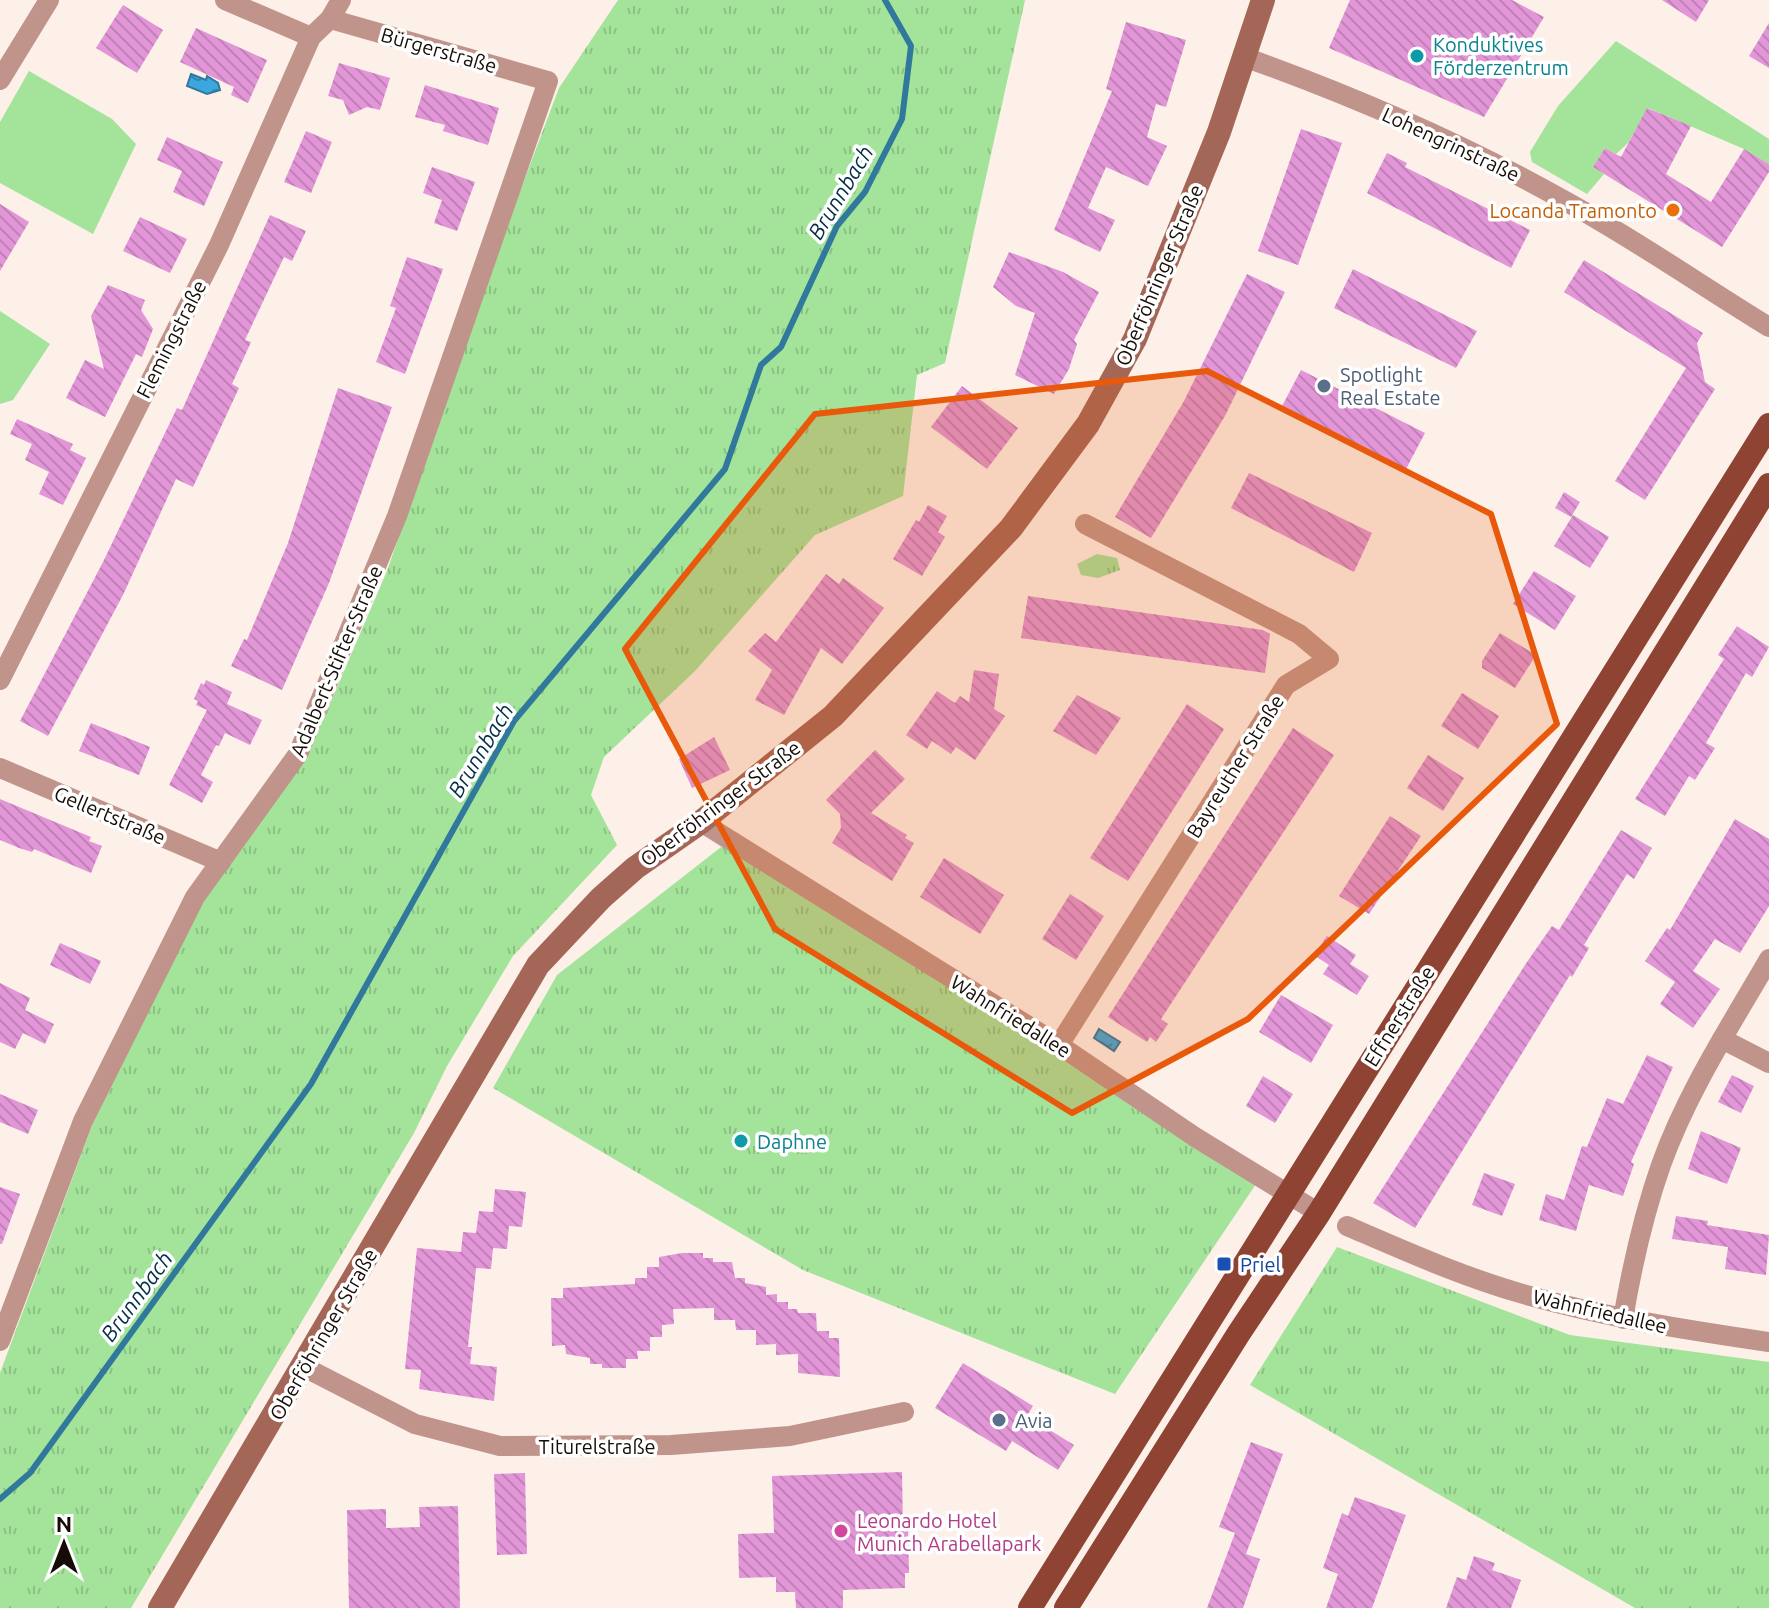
<svg xmlns="http://www.w3.org/2000/svg" width="1769" height="1608" viewBox="0 0 1769 1608" font-family="Ubuntu,sans-serif">
  <style>
    .grass { fill: #a3e39a }
    .park { fill: url(#park-tufts) }
    .water { fill: url(#water-ripples); stroke: #30789c; stroke-width: 2 }
    .lines { fill: none; stroke-linecap: round; stroke-linejoin: round }
    .stream { stroke: #30789c; stroke-width: 6 }
    .building { fill: url(#building-back-hatch) }
    .street { stroke: #c0948a; stroke-width: 20 }
    .secondary { stroke: #a46657; stroke-width: 24 }
    .primary { stroke: #8f4333; stroke-width: 24 }
    .marked { fill: #e8590c; fill-opacity: 0.2; stroke: #e8590c; stroke-width: 6; stroke-linejoin: round }
    .culture-dot { fill: #0f9aa8; stroke: #fff; stroke-width: 3 }
    .food-dot { fill: #e8710a; stroke: #fff; stroke-width: 3 }
    .service-dot { fill: #5c6f8a; stroke: #fff; stroke-width: 3 }
    .transit-dot { fill: #1a4fb4; stroke: #fff; stroke-width: 3 }
    .hotel-dot { fill: #d1479c; stroke: #fff; stroke-width: 3 }
    .labels { text-anchor: middle; dominant-baseline: central; stroke-width: 7; stroke-linejoin: round; paint-order: stroke }
    .culture-label { font-size: 20px; fill: #0d838f; stroke: #fff; text-anchor: start }
    .street-label { font-size: 20px; fill: #150c06; stroke: #fff }
    .food-label { font-size: 20px; fill: #c56008; stroke: #fff; text-anchor: end }
    .service-label { font-size: 20px; fill: #4e5e75; stroke: #fff; text-anchor: start }
    .transit-label { font-size: 20px; fill: #164399; stroke: #fff; text-anchor: start }
    .hotel-label { font-size: 20px; fill: #b23c85; stroke: #fff; text-anchor: start }
    .water-label { font-size: 22px; font-style: italic; fill: #002e44; stroke: #fff }
  </style>
  <defs>
    <pattern id="park-tufts" width="24" height="20" patternUnits="userSpaceOnUse" patternTransform="scale(2)"><rect width="24" height="20" fill="#a3e39a"/><path d="M3 7l-1-3M5 7V3M7 7l1-3M15 17l-1-3M17 17v-4M19 17l1-3" fill="none" stroke="#8bc283"/></pattern>
    <pattern id="water-ripples" width="26" height="14" patternUnits="userSpaceOnUse" patternTransform="scale(2)"><rect width="26" height="14" fill="#3ba7dd"/><path d="M2 4q2-2 4 0t4 0M15 11q2-2 4 0t4 0" fill="none" stroke="#3086b1"/></pattern>
    <pattern id="building-back-hatch" width="6" height="6" patternUnits="userSpaceOnUse" patternTransform="scale(2)"><rect width="6" height="6" fill="#e296d7"/><path d="M-1 5l2 2M0 0l6 6M5-1l2 2" fill="none" stroke="#c180b7"/></pattern>
  </defs>
  <rect width="100%" height="100%" fill="#fcf0e9"/>
  <g class="grass">
    <path d="M1616 41 1769 139V164L1744 149 1648 108 1628 143 1616 154 1605 148 1593 167 1604 174 1587 194 1532 162 1530 152 1558 106Z"/>
    <path d="M29 71 112 119 136 144 93 234 0 183V122Z"/>
    <path d="M0 311 50 344 13 400 0 404Z"/>
  </g>
  <g class="park">
    <path d="M618 0H1025L945 363 917 375 903 496 815 535 695 671 604 757 591 795 617 845 513 956 447 1066 414 1133 131 1608H0V1373L93 1123 202 903 307 757 387 571 497 252 559 88Z"/>
    <path d="M1097 554 1117 558 1120 570 1098 578 1081 575 1077 564Z"/>
    <path d="M725 844 1056 1049 1256 1184 1115 1394 803 1270 493 1088 557 975Z"/>
    <path d="M1337 1247 1570 1335 1769 1362V1608H1635L1250 1385Z"/>
  </g>
  <g class="water">
    <path d="M191 74 206 80 207 76 218 83 220 90 207 94 187 86Z"/>
    <path d="M1099 1029 1120 1042 1114 1051 1094 1038Z"/>
  </g>
  <g class="lines">
    <path class="stream" d="M0 1499 30 1473 311 1084 514 721 725 469 761 365 781 347 837 226 865 192 902 119 911 46 885 0"/>
  </g>
  <g class="building">
    <path d="M1350 0H1512L1544 17 1484 117 1329 48Z"/>
    <path d="M1662 0H1709L1696 22Z"/>
    <path d="M123 5 163 30 137 73 96 48Z"/>
    <path d="M1126 22 1186 40 1166 107 1156 104 1147 137 1167 146 1148 186 1106 167 1088 208 1115 220 1100 252 1054 230 1112 91 1106 89Z"/>
    <path d="M1769 23V68L1749 56Z"/>
    <path d="M196 28 267 60 248 103 231 95 234 87 180 62Z"/>
    <path d="M339 63 390 78 380 110 367 107 349 115 343 100 328 96Z"/>
    <path d="M425 85 499 108 488 145 443 131 445 125 415 117Z"/>
    <path d="M1647 108 1691 126 1666 174 1711 202 1744 149 1769 164V172L1722 247 1593 167 1605 148 1621 157Z"/>
    <path d="M1301 129 1342 143 1298 265 1258 251Z"/>
    <path d="M306 131 332 142 311 193 284 182Z"/>
    <path d="M167 137 223 162 204 206 173 192 182 171 157 160Z"/>
    <path d="M1387 153 1407 163 1405 167 1530 230 1511 268 1367 193Z"/>
    <path d="M432 167 475 182 457 231 434 223 442 200 423 193Z"/>
    <path d="M0 204 29 222 0 271Z"/>
    <path d="M270 215 306 231 292 261 284 257 245 340 251 342 232 384 239 388 193 487 176 479 123 595 48 736 20 721 103 562 177 408 182 410Z"/>
    <path d="M140 217 187 239 170 273 123 251Z"/>
    <path d="M1009 252 1063 272 1099 292 1074 340 1077 344 1069 369 1054 394 1015 375 1035 313 1016 306 993 287Z"/>
    <path d="M407 257 443 269 405 374 376 362 396 308 390 306Z"/>
    <path d="M1584 260 1703 333 1697 343 1705 382 1715 389 1645 500 1615 481 1686 368 1564 292Z"/>
    <path d="M1353 269 1477 331 1456 368 1334 308Z"/>
    <path d="M1247 274 1285 292 1225 416 1151 538 1115 517 1184 401Z"/>
    <path d="M108 285 145 300 141 310 153 329 142 357 136 354 105 417 66 398 85 360 104 369 91 316Z"/>
    <path d="M1301 370 1425 433 1405 471 1281 408Z"/>
    <path d="M962 386 1018 428 987 469 931 427Z"/>
    <path d="M338 388 392 407 329 583 282 690 231 666 244 639 247 640 288 543Z"/>
    <path d="M17 419 73 444 70 450 86 458 63 505 39 494 49 472 25 460 32 444 10 434Z"/>
    <path d="M1249 473 1372 533 1354 572 1231 508Z"/>
    <path d="M1564 492 1580 502 1571 517 1555 508Z"/>
    <path d="M928 505 947 516 938 532 945 537 922 576 893 559 916 520 919 522Z"/>
    <path d="M1573 515 1609 537 1590 568 1554 546Z"/>
    <path d="M1534 571 1576 596 1555 630 1513 604Z"/>
    <path d="M826 574 839 584 843 578 884 608 842 664 821 648 784 715 755 700 772 670 748 651 765 633 776 642Z"/>
    <path d="M1028 596 1263 630 1270 634 1265 673 1021 638Z"/>
    <path d="M1737 626 1769 647 1752 677 1746 673 1706 743 1715 748 1695 780 1689 776 1665 816 1635 799 1724 659 1718 655Z"/>
    <path d="M1500 633 1536 655 1515 688 1482 668V661Z"/>
    <path d="M974 670 999 674 994 709 1005 716 975 760 956 747 951 754 932 741 927 749 906 735 937 691 955 703 960 696 969 702Z"/>
    <path d="M206 680 232 692 227 704 262 720 250 745 225 733 219 746 216 745 201 775 213 782 202 803 169 785 207 710 196 705 198 701 194 699 201 683 204 685Z"/>
    <path d="M1462 693 1499 716 1478 749 1441 726Z"/>
    <path d="M1077 695 1121 718 1096 755 1053 731Z"/>
    <path d="M1187 704 1224 729 1128 881 1090 858Z"/>
    <path d="M91 723 150 747 139 775 79 751Z"/>
    <path d="M1293 728 1334 755 1161 1019 1168 1024 1156 1042 1150 1037 1147 1042 1108 1017Z"/>
    <path d="M714 737 730 770 692 788 679 759Z"/>
    <path d="M875 750 905 779 871 813 907 835 905 838 914 843 892 881 832 843 841 828 840 814 826 800Z"/>
    <path d="M1428 755 1464 778 1443 811 1407 788Z"/>
    <path d="M0 799 91 837 89 841 102 846 91 873 34 849 32 852 19 848 0 840Z"/>
    <path d="M1390 816 1421 836 1369 914 1339 896Z"/>
    <path d="M1735 819 1769 839V906L1740 953 1715 939 1693 971 1720 989 1693 1028 1660 1004 1675 982 1645 961 1667 928 1670 930Z"/>
    <path d="M1621 830 1652 848 1634 879 1627 874 1584 945 1589 948 1572 977 1570 975 1415 1228 1373 1203 1527 962 1552 926 1559 930Z"/>
    <path d="M944 858 1004 895 980 934 920 897Z"/>
    <path d="M1070 894 1104 916 1076 960 1042 939Z"/>
    <path d="M1327 936 1356 955 1350 964 1369 976 1357 995 1323 974 1329 965 1314 955Z"/>
    <path d="M60 943 101 961 90 984 50 965Z"/>
    <path d="M0 983 30 998 25 1010 54 1024 45 1044 23 1033 15 1049 0 1042Z"/>
    <path d="M1281 995 1333 1025 1311 1063 1259 1032Z"/>
    <path d="M1647 1055 1673 1067 1631 1162 1634 1164 1623 1196 1589 1185 1576 1231 1539 1220 1546 1194 1564 1200 1582 1146 1587 1147 1607 1098 1623 1104Z"/>
    <path d="M1732 1075 1754 1086 1741 1113 1718 1102Z"/>
    <path d="M1263 1076 1293 1094 1275 1123 1246 1106Z"/>
    <path d="M0 1094 38 1110 28 1134 0 1122Z"/>
    <path d="M1701 1131 1741 1148 1727 1184 1688 1169Z"/>
    <path d="M1484 1173 1515 1184 1502 1216 1472 1205Z"/>
    <path d="M0 1187 20 1194 2 1244H0Z"/>
    <path d="M495 1189 526 1192 522 1227 509 1226 507 1249 493 1248 491 1269 476 1268 468 1347H472L470 1364 497 1367 494 1401 419 1389 421 1370 405 1369 417 1248 461 1252 463 1232 476 1233 479 1211 493 1212Z"/>
    <path d="M1676 1216 1708 1221 1707 1225 1769 1235 1766 1275 1725 1269 1728 1247 1672 1239Z"/>
    <path d="M682 1253H703V1258H713V1262H732L735 1278H745V1283L766 1287V1295L777 1294V1302H788V1309H797L798 1313H816L817 1331H829V1338H839L840 1377 798 1373V1354L776 1355V1344L756 1345V1330H736L735 1320H714V1308L673 1309 674 1324 662 1325V1337H650V1351H637L638 1359H626V1368H602V1364H590V1358L566 1354 565 1345 552 1346 551 1298H563V1288L635 1284V1278H647V1267H659V1257Z"/>
    <path d="M963 1363 1033 1406 1027 1416 1074 1445 1058 1470 1012 1441 1006 1451 935 1408Z"/>
    <path d="M1251 1442 1283 1454 1246 1554 1260 1559 1243 1608H1207L1235 1533 1219 1527Z"/>
    <path d="M902 1472 903 1529H908L909 1573H905V1588L843 1590V1608H796L795 1592H776V1577L739 1578 738 1534 774 1533 772 1476Z"/>
    <path d="M525 1473 527 1554 497 1555 494 1474Z"/>
    <path d="M1355 1497 1406 1515 1372 1608H1326L1338 1574 1323 1568 1342 1513 1348 1516Z"/>
    <path d="M458 1506 460 1608H349L347 1510 386 1509V1528L420 1527 419 1507Z"/>
    <path d="M1474 1556 1495 1563 1492 1570 1521 1580 1511 1608H1446L1457 1577 1466 1580Z"/>
  </g>
  <g class="lines">
    <g class="street">
      <path d="M225 0 311 37"/>
      <path d="M1244 57C1356 97 1464 144 1567 202 1636 240 1702 286 1769 327"/>
      <path d="M0 80 49 0"/>
      <path d="M0 680 219 245 311 37 330 19 341 0"/>
      <path d="M0 768 221 862"/>
      <path d="M701 822 1059 1045 1195 1137 1319 1213"/>
      <path d="M1722 1039 1769 1063"/>
      <path d="M1059 1045 1286 685 1329 659 1299 634 1085 524"/>
      <path d="M1347 1226C1405 1251 1463 1277 1523 1294 1604 1317 1686 1330 1769 1342"/>
      <path d="M1623 1319C1632 1266 1643 1216 1661 1165 1687 1092 1731 1025 1769 959"/>
      <path d="M0 1341 83 1121 195 897 298 754 397 516 548 81 330 19"/>
      <path d="M304 1367 415 1424 500 1446 671 1445 790 1436 904 1412"/>
    </g>
    <path class="secondary" d="M160 1608 538 965 601 898 635 868 701 822 833 716 1011 528 1088 424 1135 339 1219 132 1263 0"/>
    <g class="primary">
      <path d="M1030 1608 1769 425"/>
      <path d="M1066 1608 1239 1333 1319 1213 1769 485"/>
    </g>
  </g>
  <path class="marked" d="M1207 371 1491 514 1557 724 1248 1019 1072 1113 775 929 625 649 815 414Z"/>
  <g class="culture-dot">
    <circle cx="1417" cy="56" r="8"/>
    <circle cx="741" cy="1141" r="8"/>
  </g>
  <circle class="food-dot" cx="1673" cy="210" r="8"/>
  <g class="service-dot">
    <circle cx="1324" cy="386" r="8"/>
    <circle cx="999" cy="1420" r="8"/>
  </g>
  <rect class="transit-dot" x="1216" y="1256" width="16" height="16" rx="4"/>
  <circle class="hotel-dot" cx="841" cy="1531" r="8"/>
  <g class="labels">
    <g class="culture-label">
      <text x="1433" y="44">Konduktives<tspan x="1433" dy="23">Förderzentrum</tspan></text>
      <text x="757" y="1141">Daphne</text>
    </g>
    <g class="street-label">
      <text transform="translate(439 50) rotate(16)">Bürgerstraße</text>
      <text transform="translate(1451 144) rotate(25)">Lohengrinstraße</text>
      <text transform="translate(1159 275) rotate(-67)">Oberföhringer Straße</text>
      <text transform="translate(171 339) rotate(-63)">Flemingstraße</text>
      <text transform="translate(336 661) rotate(-67)">Adalbert-Stifter-Straße</text>
      <text transform="translate(1235 766) rotate(-58)">Bayreuther Straße</text>
      <text transform="translate(720 803) rotate(-37)">Oberföhringer Straße</text>
      <text transform="translate(110 815) rotate(23)">Gellertstraße</text>
      <text transform="translate(1011 1016) rotate(32)">Wahnfriedallee</text>
      <text transform="translate(1399 1016) rotate(-58)">Effnerstraße</text>
      <text transform="translate(1600 1311) rotate(13)">Wahnfriedallee</text>
      <text transform="translate(323 1334) rotate(-60)">Oberföhringer Straße</text>
      <text x="597" y="1446">Titurelstraße</text>
    </g>
    <g class="food-label">
      <text x="1657" y="210">Locanda Tramonto</text>
    </g>
    <g class="service-label">
      <text x="1340" y="374">Spotlight<tspan x="1340" dy="23">Real Estate</tspan></text>
      <text x="1015" y="1420">Avia</text>
    </g>
    <g class="transit-label">
      <text x="1240" y="1264">Priel</text>
    </g>
    <g class="hotel-label">
      <text x="857" y="1520">Leonardo Hotel<tspan x="857" dy="23">Munich Arabellapark</tspan></text>
    </g>
    <g class="water-label">
      <text transform="translate(840 192) rotate(-59)">Brunnbach</text>
      <text transform="translate(480 750) rotate(-59)">Brunnbach</text>
      <text transform="translate(136 1296) rotate(-54)">Brunnbach</text>
    </g>
  </g>
  <g transform="translate(64 1544)" stroke="#ffffff" stroke-width="6" paint-order="stroke">
  <path d="M0-6L14 30L0 20L-14 30Z" fill="#150c06"/>
  <text y="-12" font-size="22" font-weight="bold" text-anchor="middle" fill="#150c06">N</text>
  </g>
</svg>
